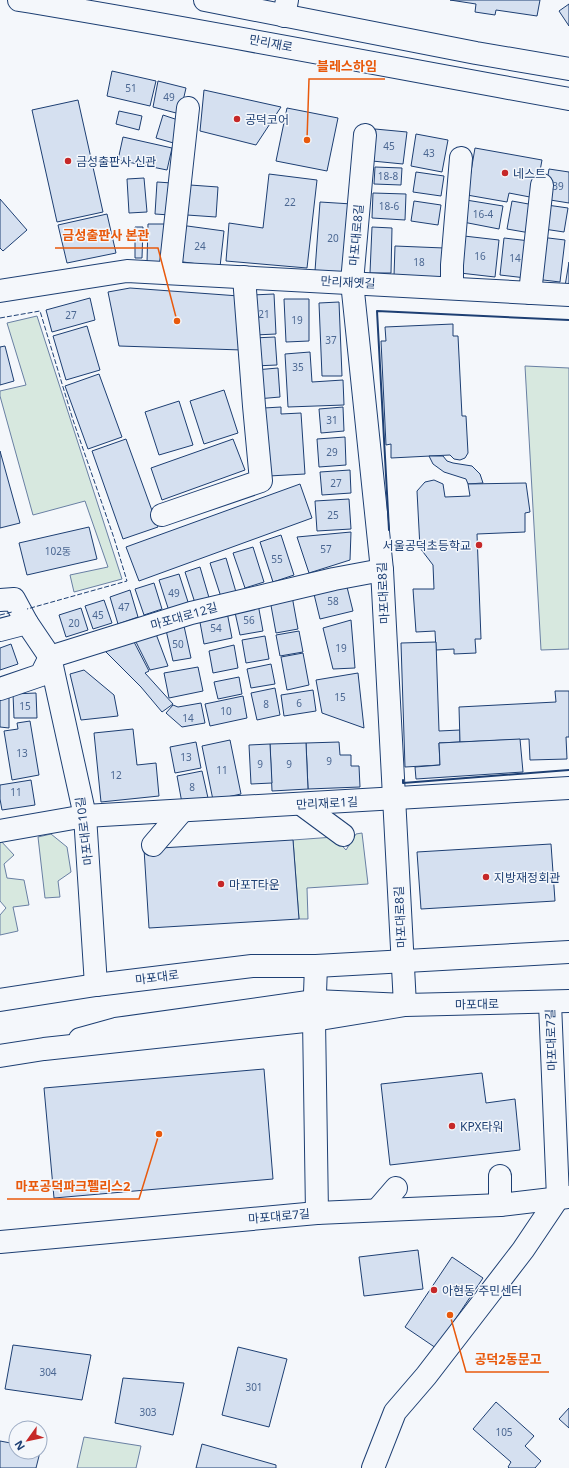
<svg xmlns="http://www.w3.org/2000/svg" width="569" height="1468" viewBox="0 0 569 1468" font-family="'Noto Sans','Noto Sans KR',sans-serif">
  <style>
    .green { fill: #d7e8df; stroke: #687fa3 }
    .building { fill: #d5e0f0; stroke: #1d3f73 }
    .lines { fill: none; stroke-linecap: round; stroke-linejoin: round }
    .minor-casing { stroke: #1d3f73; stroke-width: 24 }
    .major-casing { stroke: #1d3f73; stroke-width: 24 }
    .minor { stroke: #f4f7fb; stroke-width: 22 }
    .major { stroke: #f4f7fb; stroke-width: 22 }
    .fence { stroke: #1d3f73; stroke-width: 1; stroke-dasharray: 5 2; stroke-linecap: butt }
    .wall { stroke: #1d3f73; stroke-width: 2 }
    .poi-dot { fill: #c62828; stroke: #f4f7fb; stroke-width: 1.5 }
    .labels { text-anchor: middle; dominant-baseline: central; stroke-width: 3; stroke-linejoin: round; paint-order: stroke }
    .number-label { font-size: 10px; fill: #4b6792 }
    .street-label { font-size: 12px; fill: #1d3f73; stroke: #f4f7fb }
    .poi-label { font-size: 12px; fill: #1d3f73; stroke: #f4f7fb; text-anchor: start }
    .leader { fill: none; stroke: #e8590c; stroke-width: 1.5 }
    .callout-dot { fill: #e8590c; stroke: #f4f7fb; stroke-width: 1.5 }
    .callout-label { font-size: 13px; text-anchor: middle; font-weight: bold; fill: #e8590c; stroke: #f4f7fb; stroke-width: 3; stroke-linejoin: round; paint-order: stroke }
  </style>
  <rect width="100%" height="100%" fill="#f4f7fb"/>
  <g class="green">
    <path d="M37 316 122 579 74 592 70 575 108 567 85 501 33 515 0 396V391L26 385 7 323Z"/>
    <path d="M525 366 569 368V649L541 650Z"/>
    <path d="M362 833 368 884 307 888 308 919H299L293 840 334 837 346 850 356 834Z"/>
    <path d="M51 834 67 847 71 872 58 881 60 897 45 898 38 837Z"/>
    <path d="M0 840 14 855 4 864 7 878 24 880 29 905 13 907 18 931 0 935V915L6 908 0 901Z"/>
    <path d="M84 1437 141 1446 136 1468H77Z"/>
  </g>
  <g class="building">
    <path d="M450 0H540L537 16 496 10 495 15 475 12 476 4Z"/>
    <path d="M569 4V26L559 11Z"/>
    <path d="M112 71 156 81 150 106 107 96Z"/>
    <path d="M158 81 186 88 180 114 153 107Z"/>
    <path d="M204 90 281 107 256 145 200 131Z"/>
    <path d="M78 100 103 212 57 222 32 110Z"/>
    <path d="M287 108 338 118 327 171 276 161Z"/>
    <path d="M119 111 142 116 139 130 116 124Z"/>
    <path d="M163 115 184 122 177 144 156 138Z"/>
    <path d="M375 129 407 132 403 164 372 161Z"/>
    <path d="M416 134 448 140 442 172 411 166Z"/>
    <path d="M123 137 172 148 167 170 118 160Z"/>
    <path d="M475 148 542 160 535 198 509 193 507 202 467 195Z"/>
    <path d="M375 167 402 168 401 185 374 184Z"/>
    <path d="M549 169 569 172V203L544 199Z"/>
    <path d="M416 172 444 176 441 196 413 192Z"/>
    <path d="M269 174 317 180 307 268 226 261 229 223 263 228Z"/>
    <path d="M144 178 147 212 129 213 127 179Z"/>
    <path d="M157 182 172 183 170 215 155 214Z"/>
    <path d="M190 185 218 187 216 217 187 215Z"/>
    <path d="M373 193 406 194 405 220 372 218Z"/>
    <path d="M0 199 27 230 3 251 0 248Z"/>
    <path d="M466 200 503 206 499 229 463 222Z"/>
    <path d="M414 201 441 205 438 225 411 221Z"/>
    <path d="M512 201 534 205 530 233 507 229Z"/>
    <path d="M320 202 352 204 347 273 315 271Z"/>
    <path d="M547 205 568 208 564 232 544 229Z"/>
    <path d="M107 214 116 253 67 263 58 225Z"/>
    <path d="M148 224H170L169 264 147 263Z"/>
    <path d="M180 225 224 231 220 267 176 261Z"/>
    <path d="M135 227H143L142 258H135Z"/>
    <path d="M372 227 392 228 391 273H370Z"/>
    <path d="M464 236 499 240 495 277 460 273Z"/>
    <path d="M540 237 565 240 560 282 535 279Z"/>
    <path d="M504 238 530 241 526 278 500 275Z"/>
    <path d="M395 246 444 248 442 279 394 276Z"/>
    <path d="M569 262V287L565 286Z"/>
    <path d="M130 288 239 296 242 350 119 346 108 292Z"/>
    <path d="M274 294 276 334 255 335 252 295Z"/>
    <path d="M90 298 95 320 52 332 46 310Z"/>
    <path d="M284 299H309V341L286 342Z"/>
    <path d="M339 302 342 376H322L319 303Z"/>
    <path d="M453 324V336H458L462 416H466L468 453 465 458 460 460 454 459 450 455 391 458V444L386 445 381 341H386L385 327Z"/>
    <path d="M87 326 100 370 66 380 53 336Z"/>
    <path d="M275 337 277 365 254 366 253 338Z"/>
    <path d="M5 346 14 381 0 385V347Z"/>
    <path d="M310 352 312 382 343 380 344 405 288 407 285 354Z"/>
    <path d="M278 368 280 397 257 399 255 370Z"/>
    <path d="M99 374 122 437 88 449 65 386Z"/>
    <path d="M224 390 238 433 204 444 190 401Z"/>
    <path d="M179 401 193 445 159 455 145 412Z"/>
    <path d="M281 407V414L301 413 305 474 269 476 264 408Z"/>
    <path d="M343 407 344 431 321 433 319 409Z"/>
    <path d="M345 437 346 465 319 467 317 439Z"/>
    <path d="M126 439 158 527 123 539 92 451Z"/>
    <path d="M233 439 245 470 162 500 151 468Z"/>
    <path d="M0 451 20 523 0 528Z"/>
    <path d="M429 456H443L447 461 453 463 472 466 480 474 483 483 468 484 466 479 444 472 433 464Z"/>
    <path d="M350 470 351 493 322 495 320 472Z"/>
    <path d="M434 480 443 484 445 497 470 496 468 484 526 483 530 512 525 513V532L477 534 481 639H475L476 653 454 654V649L436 650 435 631 416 632 413 589H434L433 565 420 548 417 491 425 482Z"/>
    <path d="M300 484 312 518 139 581 126 547Z"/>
    <path d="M349 499 351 529 317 531 315 501Z"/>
    <path d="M89 527 97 559 27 575 19 543Z"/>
    <path d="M351 532 350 560 309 573 297 537Z"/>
    <path d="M281 535 294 575 273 582 260 542Z"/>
    <path d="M253 547 264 582 245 588 233 553Z"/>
    <path d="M226 558 236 592 221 597 210 563Z"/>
    <path d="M200 567 210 601 196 606 185 572Z"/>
    <path d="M179 574 189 605 169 611 159 580Z"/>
    <path d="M154 583 162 609 144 615 135 589Z"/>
    <path d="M346 583 353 611 320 619 313 590Z"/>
    <path d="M130 590 138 617 118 624 110 597Z"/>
    <path d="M292 596 298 629 276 633 270 600Z"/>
    <path d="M104 600 112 623 93 629 85 606Z"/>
    <path d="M258 604 263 631 240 635 234 608Z"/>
    <path d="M81 608 88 630 66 637 59 615Z"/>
    <path d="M227 612 232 638 204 644 199 617Z"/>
    <path d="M351 620 355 668 333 669 323 628Z"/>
    <path d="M184 626 191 658 173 661 166 630Z"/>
    <path d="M299 631 303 652 280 656 276 635Z"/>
    <path d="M156 634 168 666 150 670 135 640Z"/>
    <path d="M265 636 269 659 246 663 242 640Z"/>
    <path d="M133 640 149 671 145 673 173 704 162 712 141 687 105 651Z"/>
    <path d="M436 642 439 731 460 730V742L439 743 440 765 405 767 401 643Z"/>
    <path d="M11 644 18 664 0 670V648Z"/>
    <path d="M234 645 238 668 213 673 209 651Z"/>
    <path d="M303 653 309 685 287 690 281 657Z"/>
    <path d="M271 664 275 684 251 688 247 669Z"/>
    <path d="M198 667 203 691 169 698 164 673Z"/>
    <path d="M84 670 114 695 118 716 81 720 70 674Z"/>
    <path d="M358 673 364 728 322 713 316 680Z"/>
    <path d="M239 677 242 694 218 699 214 682Z"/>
    <path d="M275 688 280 715 257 720 251 693Z"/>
    <path d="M313 690 316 711 284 716 281 695Z"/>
    <path d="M9 691V728L0 727V698Z"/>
    <path d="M555 691H569V737H566L567 759 530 760 529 739 460 742 459 707 556 702Z"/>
    <path d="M36 693 37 718H14L13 694Z"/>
    <path d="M243 696 247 718 210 726 205 704Z"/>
    <path d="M201 703 205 723 182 727 166 713 173 705 178 707Z"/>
    <path d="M30 721 39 775 12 780 4 731 18 729 17 723Z"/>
    <path d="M133 729 137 765 156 763 159 796 101 802 94 733Z"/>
    <path d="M520 739 523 772 416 779 415 767 440 765 439 743Z"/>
    <path d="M230 740 241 794 213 800 202 746Z"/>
    <path d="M196 742 201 768 175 773 170 747Z"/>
    <path d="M339 742 340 755H351V766H359L360 787 308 789 306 743Z"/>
    <path d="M306 743 308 789 272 791 270 744Z"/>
    <path d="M270 744 272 783 251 784 249 745Z"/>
    <path d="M202 771 208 798 182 803 177 776Z"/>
    <path d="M31 780 35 805 2 810 0 799V785Z"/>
    <path d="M293 840 299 919 149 928 144 849Z"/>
    <path d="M551 844 555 901 421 909 417 852Z"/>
    <path d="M264 1069 273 1179 54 1198 44 1088Z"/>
    <path d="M482 1073 486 1103 515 1099 520 1150 390 1165 381 1084Z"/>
    <path d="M418 1250 423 1289 364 1296 359 1257Z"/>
    <path d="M452 1257 483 1278 436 1348 405 1327Z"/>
    <path d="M13 1345 91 1355 82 1400 5 1389Z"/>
    <path d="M238 1347 287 1359 269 1427 222 1415Z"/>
    <path d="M123 1378 184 1383 173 1435 115 1423Z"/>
    <path d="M496 1402 534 1436 525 1446 541 1461 535 1468H509L508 1467 511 1462 473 1429Z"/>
    <path d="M569 1408V1428L559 1419Z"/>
    <path d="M0 1441 16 1444V1452H40L36 1468H0Z"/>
    <path d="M202 1444 276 1465V1468H196Z"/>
  </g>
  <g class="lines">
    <g class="minor-casing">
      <g id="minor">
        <path d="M284 16 287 0"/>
        <path d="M170 273 188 108"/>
        <path d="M452 288V265L461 158"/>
        <path d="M0 291 127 271 569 295"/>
        <path d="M530 293 542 185"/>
        <path d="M162 515 261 481 254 406 244 277"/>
        <path d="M0 600 14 599 27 623"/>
        <path d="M0 630 27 623 50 657 85 816 96 985"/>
        <path d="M0 689 41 675 50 657 191 613 334 579 382 570"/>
        <path d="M301 804 343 835"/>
        <path d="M0 831 85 816 569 788"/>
        <path d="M153 845 182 811"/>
        <path d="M316 966 314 1020 317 1213"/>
        <path d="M80 1039 116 1029 315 1001 405 1005 382 570 352 282 365 135"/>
        <path d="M500 1176V1205"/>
        <path d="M377 1210 396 1188"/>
        <path d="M0 1242 317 1213 500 1205 569 1197"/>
        <path d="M373 1468 395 1412 426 1376 523 1250 558 1198 550 1003"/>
      </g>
    </g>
    <g class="major-casing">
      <g id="major">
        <path d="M19 0C203 30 386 66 569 99"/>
        <path d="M205 0 476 53 569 69"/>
        <path d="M0 1000 96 985 252 966H316L569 952"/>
        <path d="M0 1056 44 1049 314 1020 405 1005 569 1001"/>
      </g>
    </g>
    <use href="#minor" class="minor"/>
    <use href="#major" class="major"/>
    <g class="fence">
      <path d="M0 318 40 311 73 420 114 538 127 581 27 609"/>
      <path d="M0 615 12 612"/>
    </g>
    <g class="wall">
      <path d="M389 530 377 311 569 320"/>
      <path d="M403 780V783L569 770"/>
    </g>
  </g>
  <g class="poi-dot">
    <circle cx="237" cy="119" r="4"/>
    <circle cx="68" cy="161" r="4"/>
    <circle cx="505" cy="173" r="4"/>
    <circle cx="479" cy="545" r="4"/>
    <circle cx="486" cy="877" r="4"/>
    <circle cx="221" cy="884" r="4"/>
    <circle cx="452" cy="1126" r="4"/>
    <circle cx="434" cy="1290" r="4"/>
  </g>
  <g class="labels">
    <g class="number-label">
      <text x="131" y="88">51</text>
      <text x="169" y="97">49</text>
      <text x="389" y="146">45</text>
      <text x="429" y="153">43</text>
      <text x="388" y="176">18-8</text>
      <text x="558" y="186">39</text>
      <text x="290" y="202">22</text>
      <text x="389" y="206">18-6</text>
      <text x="483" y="214">16-4</text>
      <text x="333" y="238">20</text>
      <text x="200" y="246">24</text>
      <text x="480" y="256">16</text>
      <text x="515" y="258">14</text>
      <text x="419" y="262">18</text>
      <text x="264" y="314">21</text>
      <text x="71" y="315">27</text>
      <text x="297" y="320">19</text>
      <text x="331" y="340">37</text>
      <text x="298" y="367">35</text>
      <text x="332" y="420">31</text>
      <text x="332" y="452">29</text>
      <text x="336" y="483">27</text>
      <text x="333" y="515">25</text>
      <text x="326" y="549">57</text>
      <text x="58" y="551">102동</text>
      <text x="277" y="559">55</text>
      <text x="174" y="593">49</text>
      <text x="333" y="601">58</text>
      <text x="124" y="607">47</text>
      <text x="98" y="615">45</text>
      <text x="249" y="620">56</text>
      <text x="74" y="623">20</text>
      <text x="216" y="628">54</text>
      <text x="178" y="644">50</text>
      <text x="341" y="648">19</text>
      <text x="340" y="697">15</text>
      <text x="299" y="703">6</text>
      <text x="266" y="704">8</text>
      <text x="25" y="706">15</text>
      <text x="226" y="711">10</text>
      <text x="188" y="718">14</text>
      <text x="22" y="753">13</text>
      <text x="186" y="757">13</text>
      <text x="329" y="761">9</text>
      <text x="260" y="764">9</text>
      <text x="289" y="764">9</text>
      <text x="222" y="770">11</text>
      <text x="116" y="775">12</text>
      <text x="192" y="787">8</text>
      <text x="16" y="792">11</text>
      <text x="48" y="1372">304</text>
      <text x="254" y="1387">301</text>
      <text x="148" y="1412">303</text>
      <text x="504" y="1432">105</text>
    </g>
    <g class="street-label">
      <text transform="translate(271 43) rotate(11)">만리재로</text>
      <text transform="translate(356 235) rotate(-85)">마포대로8길</text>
      <text transform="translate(348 282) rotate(3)">만리재옛길</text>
      <text transform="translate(383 593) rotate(-93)">마포대로8길</text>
      <text transform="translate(184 616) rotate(-16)">마포대로12길</text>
      <text transform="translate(327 803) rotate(-3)">만리재로1길</text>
      <text transform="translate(84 831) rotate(-97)">마포대로10길</text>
      <text transform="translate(400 917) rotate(-93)">마포대로8길</text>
      <text transform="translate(157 977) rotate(-7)">마포대로</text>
      <text transform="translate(477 1004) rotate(-1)">마포대로</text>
      <text transform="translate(551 1040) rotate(-92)">마포대로7길</text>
      <text transform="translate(279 1216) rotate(-5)">마포대로7길</text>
    </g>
    <g class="poi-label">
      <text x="245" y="119">공덕코어</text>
      <text x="76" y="161">금성출판사 신관</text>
      <text x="513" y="173">네스트</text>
      <text x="471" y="545" text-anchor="end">서울공덕초등학교</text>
      <text x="494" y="877">지방재정회관</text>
      <text x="229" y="884">마포T타운</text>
      <text x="460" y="1126">KPX타워</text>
      <text x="442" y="1290">아현동 주민센터</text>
    </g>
  </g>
  <path class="leader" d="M307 140L309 79H385M177 321L158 248H55M159 1134L139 1199H7M450 1315L466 1372H549"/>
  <g class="callout-dot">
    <circle cx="307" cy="140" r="4"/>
    <circle cx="177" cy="321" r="4"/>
    <circle cx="159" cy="1134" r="4"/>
    <circle cx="450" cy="1315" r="4"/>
  </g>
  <g class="callout-label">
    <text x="347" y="71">블레스하임</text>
    <text x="106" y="240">금성출판사 본관</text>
    <text x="73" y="1191">마포공덕파크펠리스2</text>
    <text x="508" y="1364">공덕2동문고</text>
  </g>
  <g transform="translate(28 1440) rotate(237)"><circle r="19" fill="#f4f7fb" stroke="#9eadc5"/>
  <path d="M0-3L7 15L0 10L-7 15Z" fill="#c62828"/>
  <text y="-6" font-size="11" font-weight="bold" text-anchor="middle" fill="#1d3f73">N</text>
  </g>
</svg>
